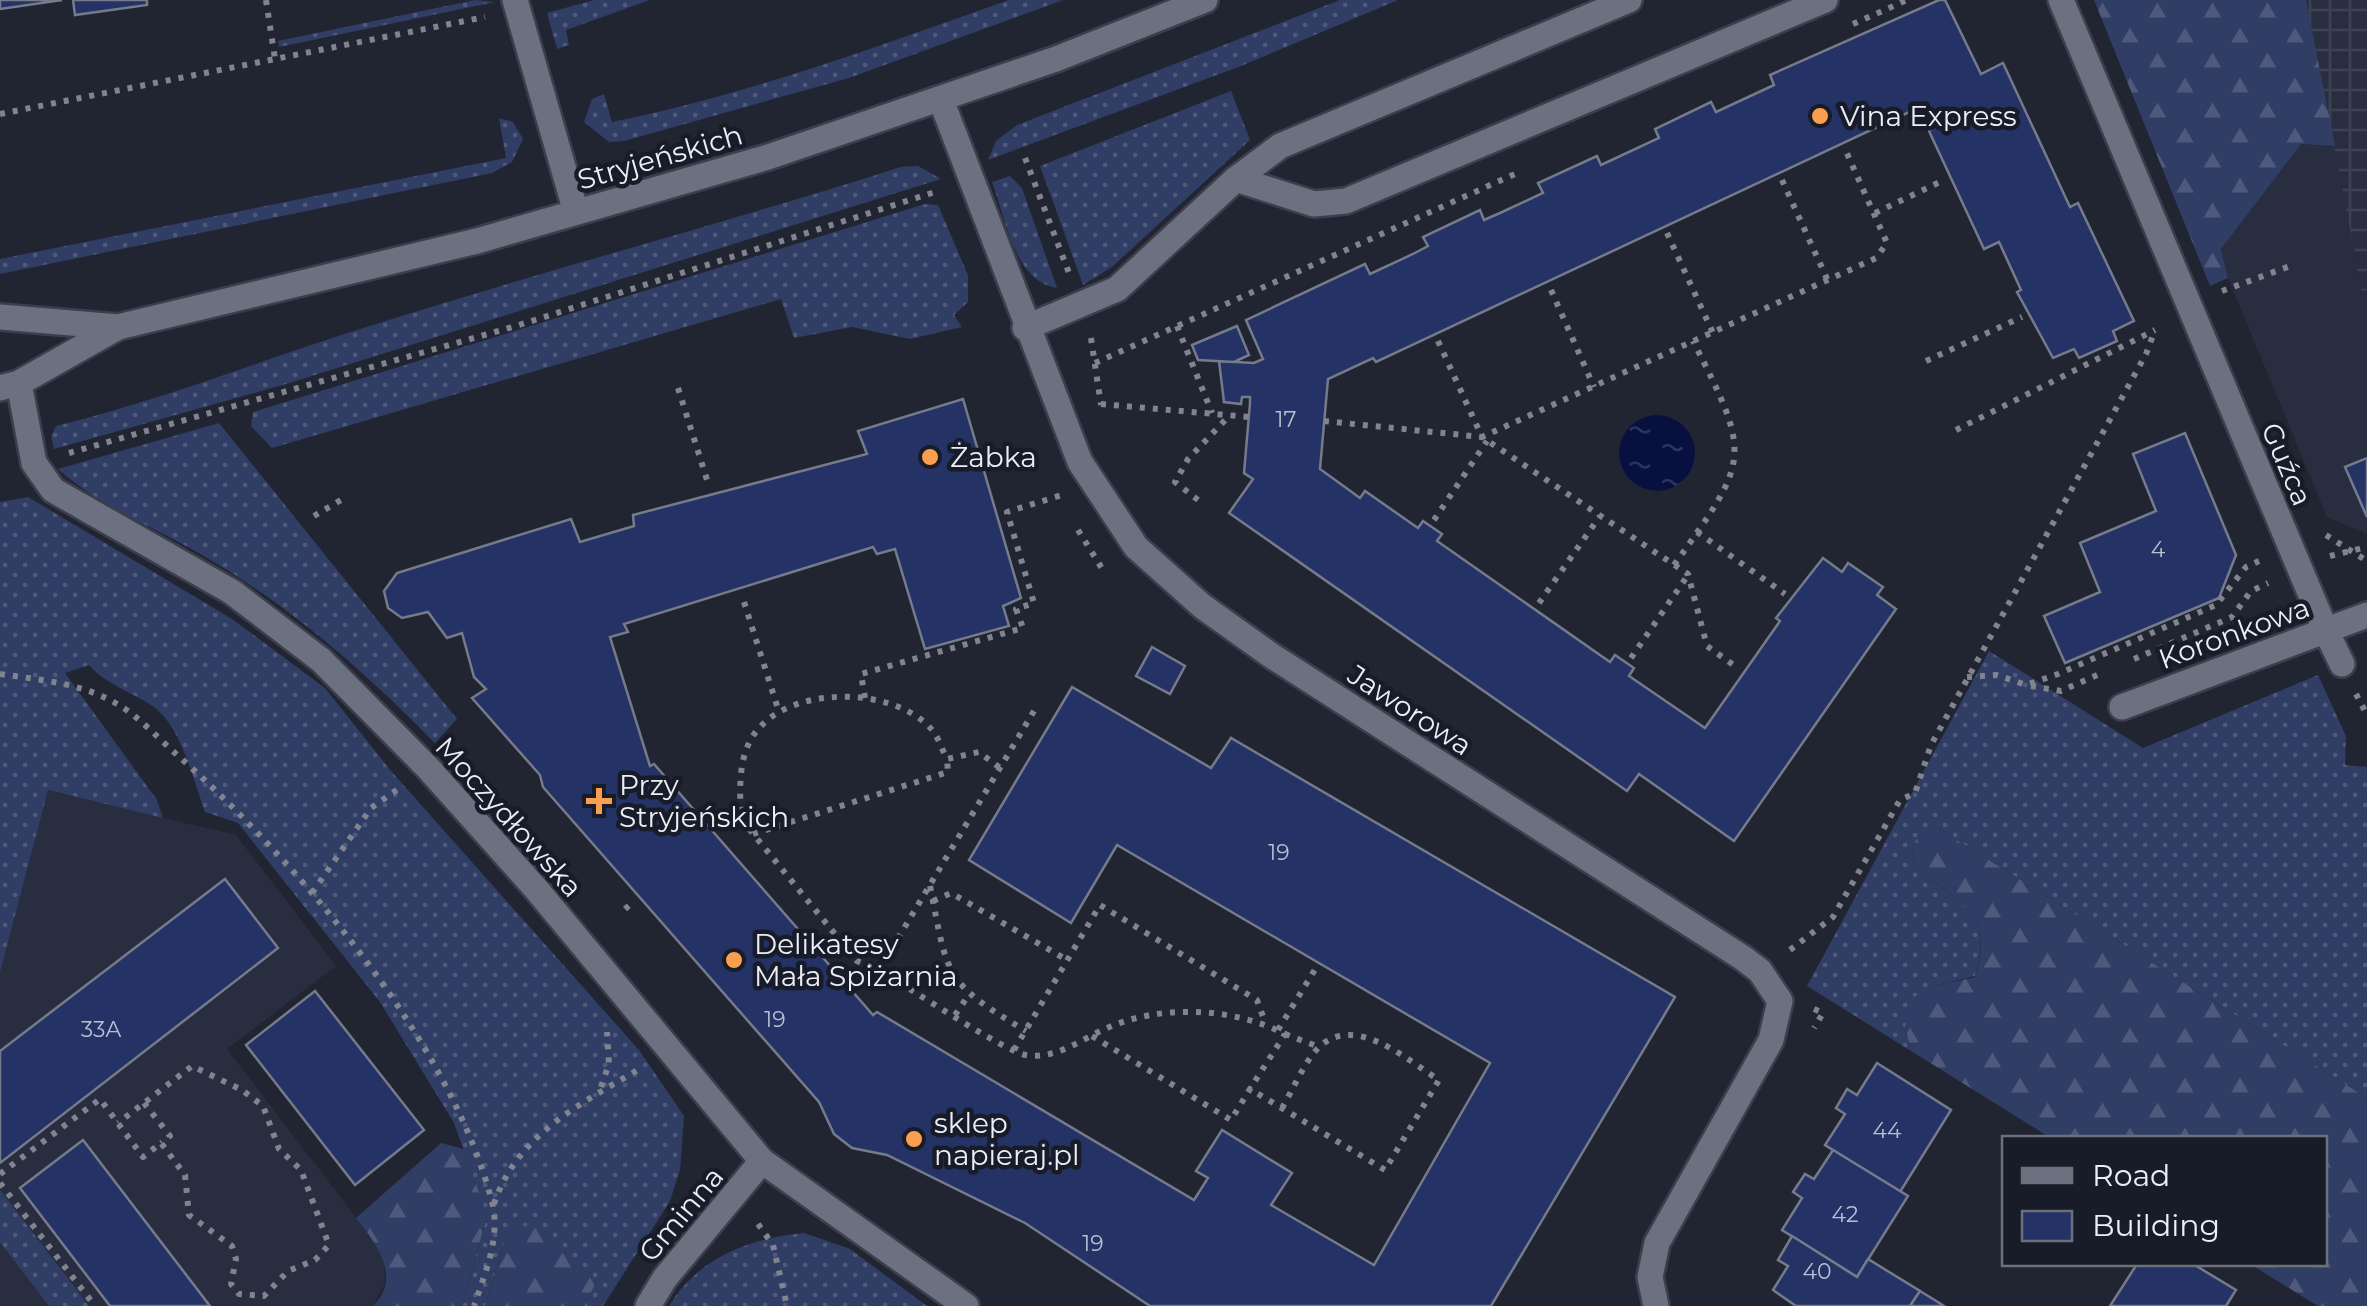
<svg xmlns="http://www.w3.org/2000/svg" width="2367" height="1306" viewBox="0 0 2367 1306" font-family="Montserrat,sans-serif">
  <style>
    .built { fill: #282e40 }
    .industrial { fill: url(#industrial-grid) }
    .grass { fill: url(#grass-dots) }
    .forest { fill: url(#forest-firs) }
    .water { fill: url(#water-ripples) }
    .building { fill: #243265; stroke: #757b8a; stroke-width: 2.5 }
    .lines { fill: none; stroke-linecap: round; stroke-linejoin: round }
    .service-casing { stroke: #3c3f4b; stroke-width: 30 }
    .minor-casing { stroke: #3c3f4b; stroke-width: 30 }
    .tertiary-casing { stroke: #3c3f4b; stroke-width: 30 }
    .path { stroke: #81848f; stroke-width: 6; stroke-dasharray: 5 8; stroke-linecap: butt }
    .service { stroke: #6b7180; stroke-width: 25 }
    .minor { stroke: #6b7180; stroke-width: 25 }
    .tertiary { stroke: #6b7180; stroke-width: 25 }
    .poi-dot { fill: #fa9f4f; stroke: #171c28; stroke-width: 4 }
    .labels { text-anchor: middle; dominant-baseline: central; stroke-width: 9; stroke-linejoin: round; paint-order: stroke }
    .number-label { font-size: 22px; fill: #b9bfd2 }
    .poi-label { font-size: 28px; fill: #ebeef7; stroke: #171c28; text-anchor: start }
    .street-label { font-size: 28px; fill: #ebeef7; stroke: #171c28 }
  </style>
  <defs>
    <pattern id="industrial-grid" width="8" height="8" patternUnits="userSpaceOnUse" patternTransform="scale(2.5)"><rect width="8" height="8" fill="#282e40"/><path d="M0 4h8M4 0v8" fill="none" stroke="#3d4253"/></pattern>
    <pattern id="grass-dots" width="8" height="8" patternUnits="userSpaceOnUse" patternTransform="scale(2.5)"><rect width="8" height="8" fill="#303d64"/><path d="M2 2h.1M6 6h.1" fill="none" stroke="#4e597b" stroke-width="1.8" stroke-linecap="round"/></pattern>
    <pattern id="forest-firs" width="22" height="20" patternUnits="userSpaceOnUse" patternTransform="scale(2.5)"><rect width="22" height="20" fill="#303d64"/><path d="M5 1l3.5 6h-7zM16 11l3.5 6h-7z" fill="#4e597b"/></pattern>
    <pattern id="water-ripples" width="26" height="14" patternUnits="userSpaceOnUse" patternTransform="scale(2.5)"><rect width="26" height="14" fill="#081040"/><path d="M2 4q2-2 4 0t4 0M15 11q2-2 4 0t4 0" fill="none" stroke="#2c335c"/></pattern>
  </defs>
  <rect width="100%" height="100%" fill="#212532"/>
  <g class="built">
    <path d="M2301 144 2335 146 2362 290H2367V534L2327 517 2228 278 2221 249Z"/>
    <path d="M0 779 236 835 336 966 227 1049 384 1254 385 1283 373 1306H0Z"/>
  </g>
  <path class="industrial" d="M2306 0H2367V290L2362 291Z"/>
  <g class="grass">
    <path d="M475 0 495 2 279 47 278 41Z"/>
    <path d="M594 0H650L566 30 569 45 557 49 547 13Z"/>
    <path d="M1009 0H1063L849 78 624 141 609 142 584 122 592 99 604 94 612 122C747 95 879 46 1009 0Z"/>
    <path d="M1340 0H1398L1241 66 988 160 996 141 1017 125Z"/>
    <path d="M1231 91 1250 140 1112 267 1083 285 1040 166Z"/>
    <path d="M499 118 513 122 523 139 512 162 492 173 0 274V259L506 158Z"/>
    <path d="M918 166 941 179 286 384 54 449 51 436 56 426C158 401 254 363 354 331 535 273 719 225 901 167Z"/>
    <path d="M1010 176 1022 188 1057 288C1014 281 1006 219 992 182Z"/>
    <path d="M925 204 938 205 968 275V302L954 315 962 327 910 339 852 327 794 338 781 299 272 448 251 426 253 412Z"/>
    <path d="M219 423 457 719 435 743C366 673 294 609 209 559 159 529 101 508 58 469Z"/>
    <path d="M28 497 232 619 325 688 391 771 639 1050 684 1116 680 1170 670 1201 603 1306H584L596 1283 503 1246 485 1306H462L487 1216 454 1123 380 1002 238 823 205 812C193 780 182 728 154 707 133 692 106 685 89 665L65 673 157 800 163 818 48 790 0 972V502Z"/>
    <path d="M1989 651 2143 748 2318 675 2346 736 2345 765 2367 767V1098L1938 828 1921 833 1912 846 1914 866C1958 903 1995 911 1975 976L1933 986 1905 1027 1911 1051 1807 986Z"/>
    <path d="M0 1190 89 1306H49L0 1242Z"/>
    <path d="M804 1233 850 1249 927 1306H669C699 1257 750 1238 804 1233Z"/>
  </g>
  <g class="forest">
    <path d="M2094 0H2306L2335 146 2301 144 2221 249 2228 278 2210 286Z"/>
    <path d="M1938 828 2367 1098V1306H2318L2250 1264H2324V1138H2051L1911 1051 1905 1027 1912 998 1933 986 1975 977C1996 912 1957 902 1914 866L1912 846 1921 832Z"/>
    <path d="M441 1143 464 1149 487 1216 462 1306H373C403 1277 375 1242 356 1218Z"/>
    <path d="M510 1224 537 1228 596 1283 584 1306H485Z"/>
  </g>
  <circle class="water" cx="1657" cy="453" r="38"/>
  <g class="building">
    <path d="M0 0H62L0 9Z"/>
    <path d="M73 0H147V5L75 15Z"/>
    <path d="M1939 0H1945L1981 74 2003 63 2070 207 2078 203 2134 321 2113 331 2117 341 2079 358 2074 349 2053 358 2017 292 2021 290 1999 242 1984 249 1929 131 1932 129 1922 106 1376 362 1373 358 1328 379 1320 469 1360 498 1365 491 1418 528 1423 521 1442 534 1437 541 1610 662 1615 655 1634 668 1629 676 1705 728 1780 621 1776 618 1823 558 1842 572 1848 563 1883 587 1877 595 1896 609 1734 841 1639 774 1627 791 1229 513 1253 479 1244 473 1250 403V397H1242L1241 404 1224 402 1219 361 1254 363 1263 359 1246 320 1365 264 1370 274 1413 254 1428 246 1423 237 1480 210 1484 220 1500 213 1543 193 1538 183 1597 156 1601 165 1616 158 1659 138 1655 129 1711 102 1716 112 1774 85 1770 75Z"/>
    <path d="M1237 326 1249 355 1234 362 1198 360 1192 345Z"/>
    <path d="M963 399 1021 598 1003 606 1009 626 925 649 895 549 877 554 873 547 624 624 628 632 610 637 650 766 654 764 873 1015 877 1012 1194 1200 1208 1178 1196 1171 1222 1130 1292 1173 1271 1205 1374 1265 1490 1063 1117 845 1071 923 969 860 1072 687 1211 768 1231 738 1675 997 1491 1306H1150L1025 1223 887 1155 852 1148 834 1134 819 1102 543 787 540 775 472 698 486 689 474 677 462 633 447 638 428 612 402 618 388 608 384 591 397 573 571 519 580 542 634 526 633 515 867 454 858 431Z"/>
    <path d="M2185 433 2236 555 2219 598 2065 663 2044 616 2100 592 2080 543 2156 511 2133 454Z"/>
    <path d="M2367 458V517L2345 467Z"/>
    <path d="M1152 647 1185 666 1170 694 1136 676Z"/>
    <path d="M225 879 278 948 0 1163V1051Z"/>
    <path d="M315 991 424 1130 355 1185 246 1045Z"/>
    <path d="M1877 1063 1951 1110 1900 1192 1825 1145 1845 1114 1836 1108 1847 1089 1857 1095Z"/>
    <path d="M83 1140 210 1306H110L20 1188Z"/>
    <path d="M1833 1150 1908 1196 1857 1277 1782 1230 1802 1198 1793 1192 1805 1174 1814 1179Z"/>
    <path d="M1792 1236 1857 1277 1868 1259 1920 1291 1910 1306H1796L1773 1290 1788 1266 1778 1260Z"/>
    <path d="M2137 1264H2193L2236 1290 2226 1306H2110Z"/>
    <path d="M1920 1291 1941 1304 1944 1306H1910Z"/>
  </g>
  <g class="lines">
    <g class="service-casing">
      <g id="service">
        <path d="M515 0 576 212"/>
        <path d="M1236 179 1314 204 1346 201 1825 0"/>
        <path d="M2326 631 2342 664"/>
      </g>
    </g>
    <g class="minor-casing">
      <g id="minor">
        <path d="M2061 0 2326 631"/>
        <path d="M941 100 1080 462 1136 547 1202 606 1272 656 1743 958 1760 971 1780 1001 1771 1040 1657 1243 1650 1277 1656 1306"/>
        <path d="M1025 328 1117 289 1236 179 1280 146 1629 0"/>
        <path d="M19 383 34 463 53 490 232 592 321 660 428 768 537 890 762 1161 966 1306"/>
        <path d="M2122 707 2367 615"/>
        <path d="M648 1306 665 1278 762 1161"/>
      </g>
    </g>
    <g class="tertiary-casing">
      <g id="tertiary">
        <path d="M0 317 118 327 477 241 768 157 1056 59 1205 0"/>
        <path d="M0 388 19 383 118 327"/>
      </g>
    </g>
    <g class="path">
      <path d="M266 0 275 59"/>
      <path d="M1853 24 1907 0"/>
      <path d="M0 114 485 17"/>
      <path d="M1025 158 1069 273"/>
      <path d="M1782 180 1828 281"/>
      <path d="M1875 213 1944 180"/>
      <path d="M1667 233 1713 333"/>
      <path d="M1551 290 1594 387"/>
      <path d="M2222 291 2293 265"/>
      <path d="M1177 326 1212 413"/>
      <path d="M1091 338 1101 405"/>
      <path d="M1438 341 1482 437 1876 258 1887 243 1845 149"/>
      <path d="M1926 361 2022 317"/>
      <path d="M1095 363 1517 173"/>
      <path d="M678 388 708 483"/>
      <path d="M1101 404 1249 417"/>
      <path d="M1324 421 1482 437 1688 574 1707 646 1739 669"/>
      <path d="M1956 430 2155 330"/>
      <path d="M69 453 516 326 938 191"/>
      <path d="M1198 500 1175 482 1188 459 1230 415"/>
      <path d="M314 516 346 497"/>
      <path d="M1434 520 1487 441"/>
      <path d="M1078 530 1103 570"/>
      <path d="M1697 532 1785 594"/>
      <path d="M2326 535 2367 561"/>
      <path d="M2330 556 2367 547"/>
      <path d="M1674 565C1749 460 1753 458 1693 341"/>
      <path d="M744 602 779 712"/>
      <path d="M1539 603 1600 516"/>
      <path d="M1631 658 1688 575"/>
      <path d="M2134 659 2232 617 2251 591 2268 583"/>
      <path d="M0 674C40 680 82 683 117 704 138 716 157 737 175 753 297 861 451 1042 492 1202 501 1237 485 1273 474 1306"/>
      <path d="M1967 677 1997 675 2026 685 2058 674 2216 605 2246 567 2259 561"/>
      <path d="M2031 686 2061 691 2104 672"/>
      <path d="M2356 694 2367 715"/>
      <path d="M865 698 861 674 1023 628 1016 609 1034 603 1007 512 1062 495"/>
      <path d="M1034 711 879 970C905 985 1005 1052 1026 1055 1055 1060 1080 1040 1105 1029 1158 1004 1233 1007 1285 1034L1250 1089"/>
      <path d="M741 819 857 961 879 970"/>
      <path d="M724 827 741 819C740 794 738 766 749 743 777 684 894 683 933 731 939 739 942 750 947 759L979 752 1000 768"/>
      <path d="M753 834 948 772 947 759"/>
      <path d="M930 886C948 978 944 982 1026 1031"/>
      <path d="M312 893 371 808 398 789"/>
      <path d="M933 901 951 893 1067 960"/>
      <path d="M625 909 633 902"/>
      <path d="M1790 950 1833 917 1900 800 1915 793 1931 745 2146 354 2155 330"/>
      <path d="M1814 1009 1823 1013 1814 1028"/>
      <path d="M955 1015 968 996"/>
      <path d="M1278 1030 1319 963"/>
      <path d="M1285 1034 1319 1047"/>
      <path d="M1092 1036 1231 1120 1250 1089 1385 1170 1439 1080C1407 1060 1356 1013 1319 1047 1304 1062 1293 1090 1282 1108"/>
      <path d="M1014 1050 1100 905 1257 1000 1265 1022"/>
      <path d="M601 1087 609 1064 607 1032"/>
      <path d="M144 1103 170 1136 161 1143"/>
      <path d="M0 1174 100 1099 143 1157 161 1143 185 1175 189 1215 232 1246 236 1259 231 1284 239 1294 264 1296 288 1271 315 1260 329 1245 301 1170 279 1149 263 1106 242 1090 192 1066 118 1123"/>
      <path d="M0 1183 95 1306"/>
      <path d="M494 1204C517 1134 581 1104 641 1068"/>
      <path d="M758 1224 773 1245 787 1306"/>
    </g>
    <use href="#service" class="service"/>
    <use href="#minor" class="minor"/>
    <use href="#tertiary" class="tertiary"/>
  </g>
  <g class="poi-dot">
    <circle cx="1820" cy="116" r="10"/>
    <circle cx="930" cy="457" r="10"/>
    <path d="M594 786h10v10h10v10h-10v10h-10v-10h-10v-10h10z"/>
    <circle cx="734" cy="960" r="10"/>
    <circle cx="914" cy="1139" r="10"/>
  </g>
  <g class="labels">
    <g class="number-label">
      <text x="1286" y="419">17</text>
      <text x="2158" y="549">4</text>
      <text x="1279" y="852">19</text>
      <text x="775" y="1019">19</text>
      <text x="101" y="1029">33A</text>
      <text x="1887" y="1130">44</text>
      <text x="1845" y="1214">42</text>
      <text x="1093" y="1243">19</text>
      <text x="1817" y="1271">40</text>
    </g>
    <g class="poi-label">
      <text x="1840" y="116">Vina Express</text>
      <text x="950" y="457">Żabka</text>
      <text x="619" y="785">Przy<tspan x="619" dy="32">Stryjeńskich</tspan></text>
      <text x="754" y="944">Delikatesy<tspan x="754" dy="32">Mała Spiżarnia</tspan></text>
      <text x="934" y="1123">sklep<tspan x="934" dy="32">napieraj.pl</tspan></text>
    </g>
    <g class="street-label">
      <text transform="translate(660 157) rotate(-16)">Stryjeńskich</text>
      <text transform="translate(2287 464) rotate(67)">Guźca</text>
      <text transform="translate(2234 633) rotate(-20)">Koronkowa</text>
      <text transform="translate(1410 710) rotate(33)">Jaworowa</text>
      <text transform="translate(509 817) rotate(48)">Moczydłowska</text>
      <text transform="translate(681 1214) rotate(-50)">Gminna</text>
    </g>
  </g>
  <rect x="2002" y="1136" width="325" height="130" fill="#171c28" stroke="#6c707b" stroke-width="2.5"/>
  <rect x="2022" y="1168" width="50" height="15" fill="#6b7180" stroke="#6c707b" stroke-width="2.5"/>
  <text x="2092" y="1186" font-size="30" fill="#ebeef7">Road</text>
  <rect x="2022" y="1211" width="50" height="30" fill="#243265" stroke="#6c707b" stroke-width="2.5"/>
  <text x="2092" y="1236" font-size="30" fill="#ebeef7">Building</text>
</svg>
